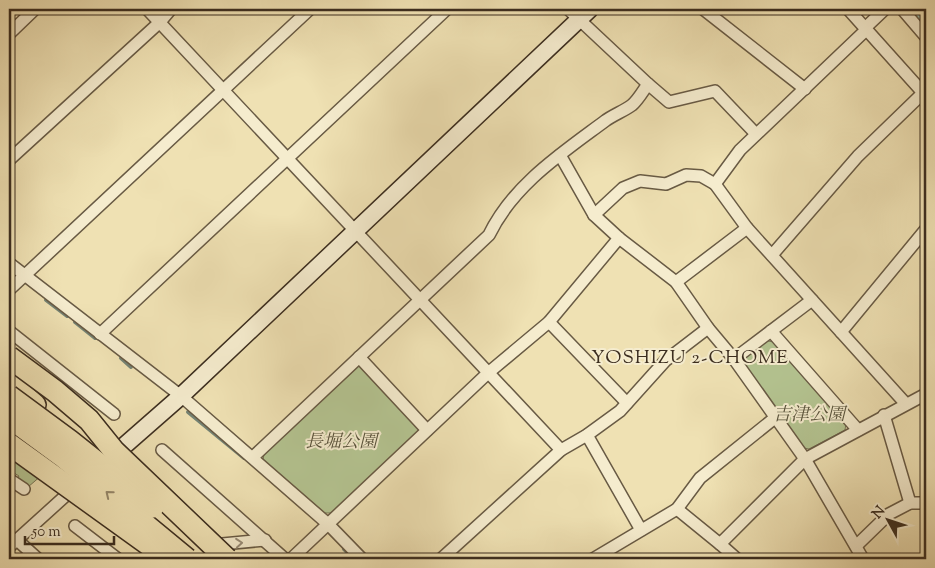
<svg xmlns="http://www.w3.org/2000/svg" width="935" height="568" viewBox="0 0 935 568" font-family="'Sorts Mill Goudy','Noto Serif JP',serif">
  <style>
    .green { fill: #b4c491; stroke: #787858 }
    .water { fill: #9abdaf; stroke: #748375 }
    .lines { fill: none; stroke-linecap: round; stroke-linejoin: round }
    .stream { stroke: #748375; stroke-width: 4 }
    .street-casing { stroke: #685a44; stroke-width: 14 }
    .secondary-casing { stroke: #3b2d1f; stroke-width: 19 }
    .highway-casing { stroke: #3b2d1f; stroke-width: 24 }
    .street { stroke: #f5ecce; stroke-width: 11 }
    .secondary { stroke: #f5ecce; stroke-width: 16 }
    .highway { stroke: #efe1b3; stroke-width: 21 }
    .highway-bridge-casing { stroke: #3b2d1f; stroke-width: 24; stroke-linecap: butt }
    .highway-bridge { stroke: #efe1b3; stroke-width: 21 }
    .oneway { stroke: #958769 }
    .oneway2 { stroke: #988c76 }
    .labels { text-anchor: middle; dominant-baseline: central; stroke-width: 4; stroke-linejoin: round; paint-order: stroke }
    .park-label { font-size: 18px; font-style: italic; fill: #59533c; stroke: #f5ecce }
    .neighbourhood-label { font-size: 19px; letter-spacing: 1px; fill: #3b2d1f; stroke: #f5ecce }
  </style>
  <rect width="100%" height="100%" fill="#efe1b3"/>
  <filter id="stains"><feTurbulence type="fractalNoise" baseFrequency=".004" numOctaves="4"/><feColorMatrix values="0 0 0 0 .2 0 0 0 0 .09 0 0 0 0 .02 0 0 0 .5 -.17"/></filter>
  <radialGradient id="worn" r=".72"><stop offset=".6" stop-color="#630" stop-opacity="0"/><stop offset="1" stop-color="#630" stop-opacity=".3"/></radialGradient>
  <g class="green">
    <path d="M768 341 774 342 846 423 845 430 809 449 804 448 744 363 745 357Z"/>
    <path d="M359 366 363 367 419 426V432L332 513H325L263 460 264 454Z"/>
    <path d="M9 443 42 475 28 487 17 479 19 476 14 473 10 476 9 475Z"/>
  </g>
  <path class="water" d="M906 9H919L926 17V32Z"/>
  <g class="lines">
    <g class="stream">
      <path d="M46 300 67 316"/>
      <path d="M75 322 95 338"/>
      <path d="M121 358 131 367"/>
      <path d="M188 412 244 458"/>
      <path d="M344 549 354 559"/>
    </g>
    <g class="street-casing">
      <g id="street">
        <path d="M147 9 561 450"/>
        <path d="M703 9 805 89"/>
        <path d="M848 9 926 96"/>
        <path d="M902 9 926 37"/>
        <path d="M865 28 885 9"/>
        <path d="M9 34 35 9"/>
        <path d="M648 84 669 102 715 91 756 134"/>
        <path d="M560 155 594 215 619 238 676 282 708 328 734 359 805 459 863 559"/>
        <path d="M9 160 160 22 171 9"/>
        <path d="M715 184 740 150 866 30"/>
        <path d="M594 215 623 188 640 181 666 184 686 175 701 176 715 184 747 228 906 404"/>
        <path d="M772 255 858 156 923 93"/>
        <path d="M9 263 181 396 328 524 362 559"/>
        <path d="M676 282 747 228"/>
        <path d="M9 290 310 9"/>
        <path d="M549 322 627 403"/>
        <path d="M9 331 114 414"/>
        <path d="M771 331 858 430"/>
        <path d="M841 332 926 229"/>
        <path d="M100 334 447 9"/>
        <path d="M359 357 427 430"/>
        <path d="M734 359 812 300"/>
        <path d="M884 415 910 503"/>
        <path d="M587 435 641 530"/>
        <path d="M162 450 285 559"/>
        <path d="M253 457 489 235C513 185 562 153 605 121 613 115 624 111 632 105 638 100 643 91 648 84L568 9"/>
        <path d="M9 479 24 489"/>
        <path d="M677 509 720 544 805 459 926 394"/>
        <path d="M75 526 118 559"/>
        <path d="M17 540 38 559"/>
        <path d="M720 544 737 559"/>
        <path d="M212 545 265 540"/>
        <path d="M856 546 889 514 910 503H926"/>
        <path d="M9 547 73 489"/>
        <path d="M291 559 488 373 549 322 619 238"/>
        <path d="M441 559 561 450 587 435 620 411 665 361 708 328"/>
        <path d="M593 559 677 509 700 478 776 417"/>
      </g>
    </g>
    <g class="secondary-casing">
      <path id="secondary" d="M108 460 181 396 590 9"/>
    </g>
    <g class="highway-casing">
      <path id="highway" d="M9 382 35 405"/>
    </g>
    <use href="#street" class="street"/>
    <use href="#secondary" class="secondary"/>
    <use href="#highway" class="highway"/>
    <g class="highway-bridge-casing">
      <g id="highway-bridge">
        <path d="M9 357 55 391 89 420 114 451 227 559"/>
        <path d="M9 396 70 441 153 507"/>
        <path d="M9 417 62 456 187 559"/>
        <path d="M9 444 159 552"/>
      </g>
    </g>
    <use href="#highway-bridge" class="highway-bridge"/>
  </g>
  <defs><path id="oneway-chevron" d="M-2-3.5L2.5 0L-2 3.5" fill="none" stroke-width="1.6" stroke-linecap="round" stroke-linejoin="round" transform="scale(1.25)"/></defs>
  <use class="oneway" href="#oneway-chevron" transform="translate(109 494) rotate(-141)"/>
  <use class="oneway2" href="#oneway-chevron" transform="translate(239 543) rotate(-5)"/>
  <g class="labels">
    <g class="park-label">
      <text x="809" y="416">吉津公園</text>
      <text x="341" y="443">長堀公園</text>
    </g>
    <g class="neighbourhood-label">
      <text x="690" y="358">YOSHIZU 2-CHOME</text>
    </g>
  </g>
  <rect width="935" height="568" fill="none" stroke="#efe1b3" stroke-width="30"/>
  <rect x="10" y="10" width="915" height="548" fill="none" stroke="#3b2d1f" stroke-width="2.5"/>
  <rect x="15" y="15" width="905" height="538" fill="none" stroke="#3b2d1f"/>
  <g transform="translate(888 520) rotate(310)" stroke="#f5ecce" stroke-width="4" paint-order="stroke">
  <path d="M0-4L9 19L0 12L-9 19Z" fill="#3b2d1f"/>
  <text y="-8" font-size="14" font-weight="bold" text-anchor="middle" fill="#3b2d1f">N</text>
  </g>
  <path d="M25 536v8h89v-8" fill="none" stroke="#3b2d1f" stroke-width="2.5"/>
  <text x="32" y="536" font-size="15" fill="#3b2d1f" stroke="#f5ecce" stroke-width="4" paint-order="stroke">50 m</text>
  <rect width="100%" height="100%" filter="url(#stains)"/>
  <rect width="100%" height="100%" fill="url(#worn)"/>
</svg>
